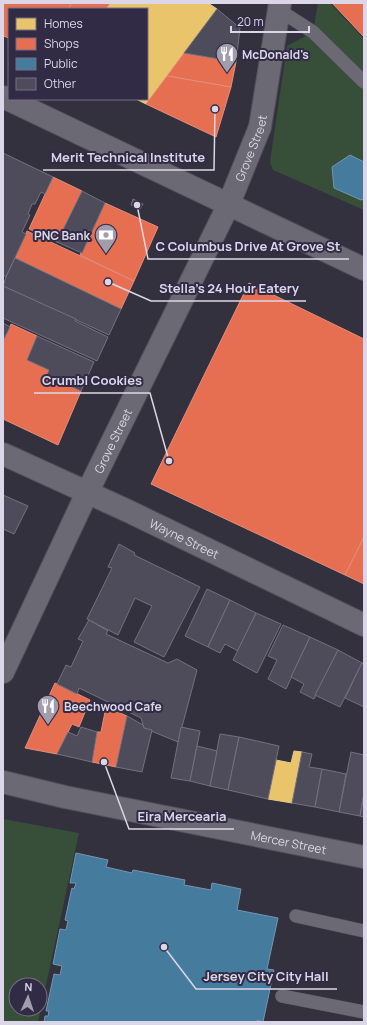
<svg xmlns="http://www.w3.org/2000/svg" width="367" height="1025" viewBox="0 0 367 1025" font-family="Manrope,sans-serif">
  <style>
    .green { fill: #374e38; fill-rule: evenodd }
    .homes { fill: #e9c46a; stroke: #e5ca90 }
    .shops { fill: #e76f51; stroke: #e38e7e }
    .public { fill: #457b9d; stroke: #7297b4 }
    .building { fill: #4e4b5b; stroke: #74717e }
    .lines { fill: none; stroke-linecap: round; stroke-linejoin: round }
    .service-casing { stroke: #524f5c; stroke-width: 14 }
    .minor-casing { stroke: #524f5c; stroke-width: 24 }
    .tertiary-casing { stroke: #524f5c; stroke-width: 24 }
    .secondary-casing { stroke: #524f5c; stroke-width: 24 }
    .service { stroke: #6b6974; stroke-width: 13 }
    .minor { stroke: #6b6974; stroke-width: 22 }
    .tertiary { stroke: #6b6974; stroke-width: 22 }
    .secondary { stroke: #6b6974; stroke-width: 22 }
    .labels { text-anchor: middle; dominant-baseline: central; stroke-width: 4; stroke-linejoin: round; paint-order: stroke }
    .poi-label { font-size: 12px; font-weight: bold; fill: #dbd7e8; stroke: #312b45; text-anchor: start }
    .street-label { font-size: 12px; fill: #dbd7e8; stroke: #312b45 }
    .leader { fill: none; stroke: #dbd7e8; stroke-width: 1.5 }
    .callout-dot { fill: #dbd7e8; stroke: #312b45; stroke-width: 1.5 }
    .callout-label { font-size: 13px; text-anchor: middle; font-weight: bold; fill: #dbd7e8; stroke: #312b45; stroke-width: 4; stroke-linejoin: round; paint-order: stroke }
  </style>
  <rect width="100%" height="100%" fill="#34313f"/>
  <g class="green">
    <path d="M318 3H330L364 39V210L273 170 270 162 287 46 313 32Z"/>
    <path d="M3 819 79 833 38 1022H3ZM16 985H40V1009H16Z"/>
  </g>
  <g class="homes">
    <path d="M110 3H208L217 9 146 104 136 99H147V9H106Z"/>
    <path d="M294 751 302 752 292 803 268 799 276 760 291 763Z"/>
  </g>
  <g class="shops">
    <path d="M3 3H72L68 9H9V38L3 36Z"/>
    <path d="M72 3H110L106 9H68Z"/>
    <path d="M332 3H364V37Z"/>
    <path d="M184 53 236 62 231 87 167 76Z"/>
    <path d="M167 76 231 87 216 137 146 104Z"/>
    <path d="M53 177 82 191 57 242 29 229Z"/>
    <path d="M105 203 158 227 134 281 80 255Z"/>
    <path d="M27 231 134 281 121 309 15 258Z"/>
    <path d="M249 283 364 339V537L345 575 151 484Z"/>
    <path d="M11 324 37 336 27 360 49 370 47 375 81 391 58 445 3 419V341Z"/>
    <path d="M364 537V584L345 575Z"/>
    <path d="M55 683 90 700 79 727 72 724 57 754 25 748Z"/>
    <path d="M106 707 127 716 116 767 92 762 97 732H101Z"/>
  </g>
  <g class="public">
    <path d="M350 155 364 162V199L361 200 334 188 332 167Z"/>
    <path d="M76 853 108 860 106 867 132 873 133 870 185 880 184 885 211 890 212 883 241 889 237 910 278 918 267 969 274 970 263 1022 257 1020 256 1022H44L45 1016H48L49 1011H46L54 974 60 975 62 966 53 964 60 929 66 930 68 921 65 920 71 892 72 888 74 889 76 883H70Z"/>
  </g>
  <g class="building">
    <path d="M217 9 240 28 236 62 184 53Z"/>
    <path d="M3 153 53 177 45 194 41 192 35 204H32L28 214 30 215 22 232 26 234 6 277 3 275Z"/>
    <path d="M82 191 105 203 82 253 57 242Z"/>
    <path d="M133 199 143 204 140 209 131 205Z"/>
    <path d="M15 258 121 309 109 335 3 286 6 277Z"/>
    <path d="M3 286 76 319 75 321 108 337 97 361 3 318Z"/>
    <path d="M3 323 10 327 3 341Z"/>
    <path d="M37 336 94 362 81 391 47 375 49 370 27 360Z"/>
    <path d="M3 495 28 506 14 534 3 529Z"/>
    <path d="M119 544 135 553 134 555 200 587 164 657 134 642 152 606 135 598 118 635 87 619 112 568 108 567Z"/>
    <path d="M207 589 230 600 208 647 185 636Z"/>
    <path d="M230 600 256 613 238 651 225 644 220 653 208 647Z"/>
    <path d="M256 613 281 624 257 673 233 660Z"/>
    <path d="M89 620 108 631 106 634 168 663 177 659 197 670 178 742 144 728 141 718 79 688 77 694 57 684 66 665 71 667 83 641 78 639Z"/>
    <path d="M283 625 310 637 286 689 268 679 277 660 268 656Z"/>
    <path d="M310 637 338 650 314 699 300 692 304 684 291 677Z"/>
    <path d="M338 650 362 663 340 707 315 695Z"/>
    <path d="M362 663 364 664V707L345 698Z"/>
    <path d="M127 716 143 725 144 728 152 730 142 772 116 767Z"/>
    <path d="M81 727 97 732 92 762 57 754 68 732 77 736Z"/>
    <path d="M181 727 200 731 190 781 171 778Z"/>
    <path d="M220 734 239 737 228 790 210 786Z"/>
    <path d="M239 737 279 746 268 799 228 790Z"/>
    <path d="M197 746 217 751 210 786 190 781Z"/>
    <path d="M302 752 312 754 309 767 322 769 315 807 292 803Z"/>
    <path d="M351 752 364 755V794L360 816 339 812Z"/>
    <path d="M322 769 346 774 339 812 315 807Z"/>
    <path d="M364 794V817L360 816Z"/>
  </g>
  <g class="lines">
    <g class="service-casing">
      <g id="service">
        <path d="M279 10 313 32 364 82"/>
        <path d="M296 916 364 931"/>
        <path d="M282 996 364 1012"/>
      </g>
    </g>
    <g class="minor-casing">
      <g id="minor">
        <path id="s1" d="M3 454 128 511 364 625"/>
        <path id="s2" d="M3 782 65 797 364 857"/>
      </g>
    </g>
    <g class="tertiary-casing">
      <g id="tertiary">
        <path id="s3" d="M3 672 87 493 228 206 260 127 280 3"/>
      </g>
    </g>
    <g class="secondary-casing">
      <path id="secondary" d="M3 97 364 269"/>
    </g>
    <use href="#service" class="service"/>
    <use href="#minor" class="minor"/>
    <use href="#tertiary" class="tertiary"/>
    <use href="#secondary" class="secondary"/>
  </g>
  <defs>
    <g id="restaurant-pin" transform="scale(1.15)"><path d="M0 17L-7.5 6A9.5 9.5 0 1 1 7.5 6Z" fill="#a19dad" stroke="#312b45"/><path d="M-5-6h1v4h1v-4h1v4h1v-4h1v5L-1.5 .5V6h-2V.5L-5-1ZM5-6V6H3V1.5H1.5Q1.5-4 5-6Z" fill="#fff"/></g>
    <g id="bank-pin" transform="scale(1.15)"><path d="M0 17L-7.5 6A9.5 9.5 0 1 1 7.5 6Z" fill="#a19dad" stroke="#312b45"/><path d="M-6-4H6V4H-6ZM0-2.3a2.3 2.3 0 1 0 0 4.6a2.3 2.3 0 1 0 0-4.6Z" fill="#fff"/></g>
  </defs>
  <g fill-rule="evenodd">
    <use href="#restaurant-pin" x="227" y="54"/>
    <use href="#bank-pin" x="106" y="235"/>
    <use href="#restaurant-pin" x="48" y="706"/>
  </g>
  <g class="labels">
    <g class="poi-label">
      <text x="242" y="54">McDonald's</text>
      <text x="90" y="235" text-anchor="end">PNC Bank</text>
      <text x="64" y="706">Beechwood Cafe</text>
    </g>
    <g class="street-label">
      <text stroke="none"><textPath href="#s3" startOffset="580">Grove Street</textPath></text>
      <text stroke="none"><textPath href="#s3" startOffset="256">Grove Street</textPath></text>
      <text stroke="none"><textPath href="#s1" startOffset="200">Wayne Street</textPath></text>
      <text stroke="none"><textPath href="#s2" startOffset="292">Mercer Street</textPath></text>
    </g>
  </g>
  <path class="leader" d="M215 109L214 170H43M137 205L148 259H349M108 282L151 301H306M169 461L150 393H34M104 762L129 829H234M164 947L196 989H337"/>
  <g class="callout-dot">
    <circle cx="215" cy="109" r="4"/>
    <circle cx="137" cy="205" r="4"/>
    <circle cx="108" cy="282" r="4"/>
    <circle cx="169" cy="461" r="4"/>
    <circle cx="104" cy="762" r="4"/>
    <circle cx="164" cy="947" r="4"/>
  </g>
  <g class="callout-label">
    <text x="128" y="162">Merit Technical Institute</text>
    <text x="248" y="251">C Columbus Drive At Grove St</text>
    <text x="229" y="293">Stella's 24 Hour Eatery</text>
    <text x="92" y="385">Crumbl Cookies</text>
    <text x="182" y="821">Eira Mercearia</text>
    <text x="266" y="981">Jersey City City Hall</text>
  </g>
  <rect width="367" height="1025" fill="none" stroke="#dbd7e8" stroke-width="8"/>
  <rect x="8" y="8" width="140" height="92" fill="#312b45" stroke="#757086"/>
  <rect x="16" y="18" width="20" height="12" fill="#e9c46a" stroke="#757086"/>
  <text x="44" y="28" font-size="12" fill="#dbd7e8">Homes</text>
  <rect x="16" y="38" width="20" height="12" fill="#e76f51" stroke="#757086"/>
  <text x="44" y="48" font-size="12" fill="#dbd7e8">Shops</text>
  <rect x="16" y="58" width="20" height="12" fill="#457b9d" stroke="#757086"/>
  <text x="44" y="68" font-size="12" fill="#dbd7e8">Public</text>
  <rect x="16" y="78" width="20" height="12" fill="#4e4b5b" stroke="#757086"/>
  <text x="44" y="88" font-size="12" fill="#dbd7e8">Other</text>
  <g transform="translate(28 997) rotate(3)"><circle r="19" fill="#312b45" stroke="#757086"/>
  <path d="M0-3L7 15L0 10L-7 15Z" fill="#a19dad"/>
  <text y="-6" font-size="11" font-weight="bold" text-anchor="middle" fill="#dbd7e8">N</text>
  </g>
  <path d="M231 26v6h78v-6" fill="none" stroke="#dbd7e8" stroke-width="2"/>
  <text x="237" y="26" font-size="12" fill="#dbd7e8" stroke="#312b45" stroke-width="3" paint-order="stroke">20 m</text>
</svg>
